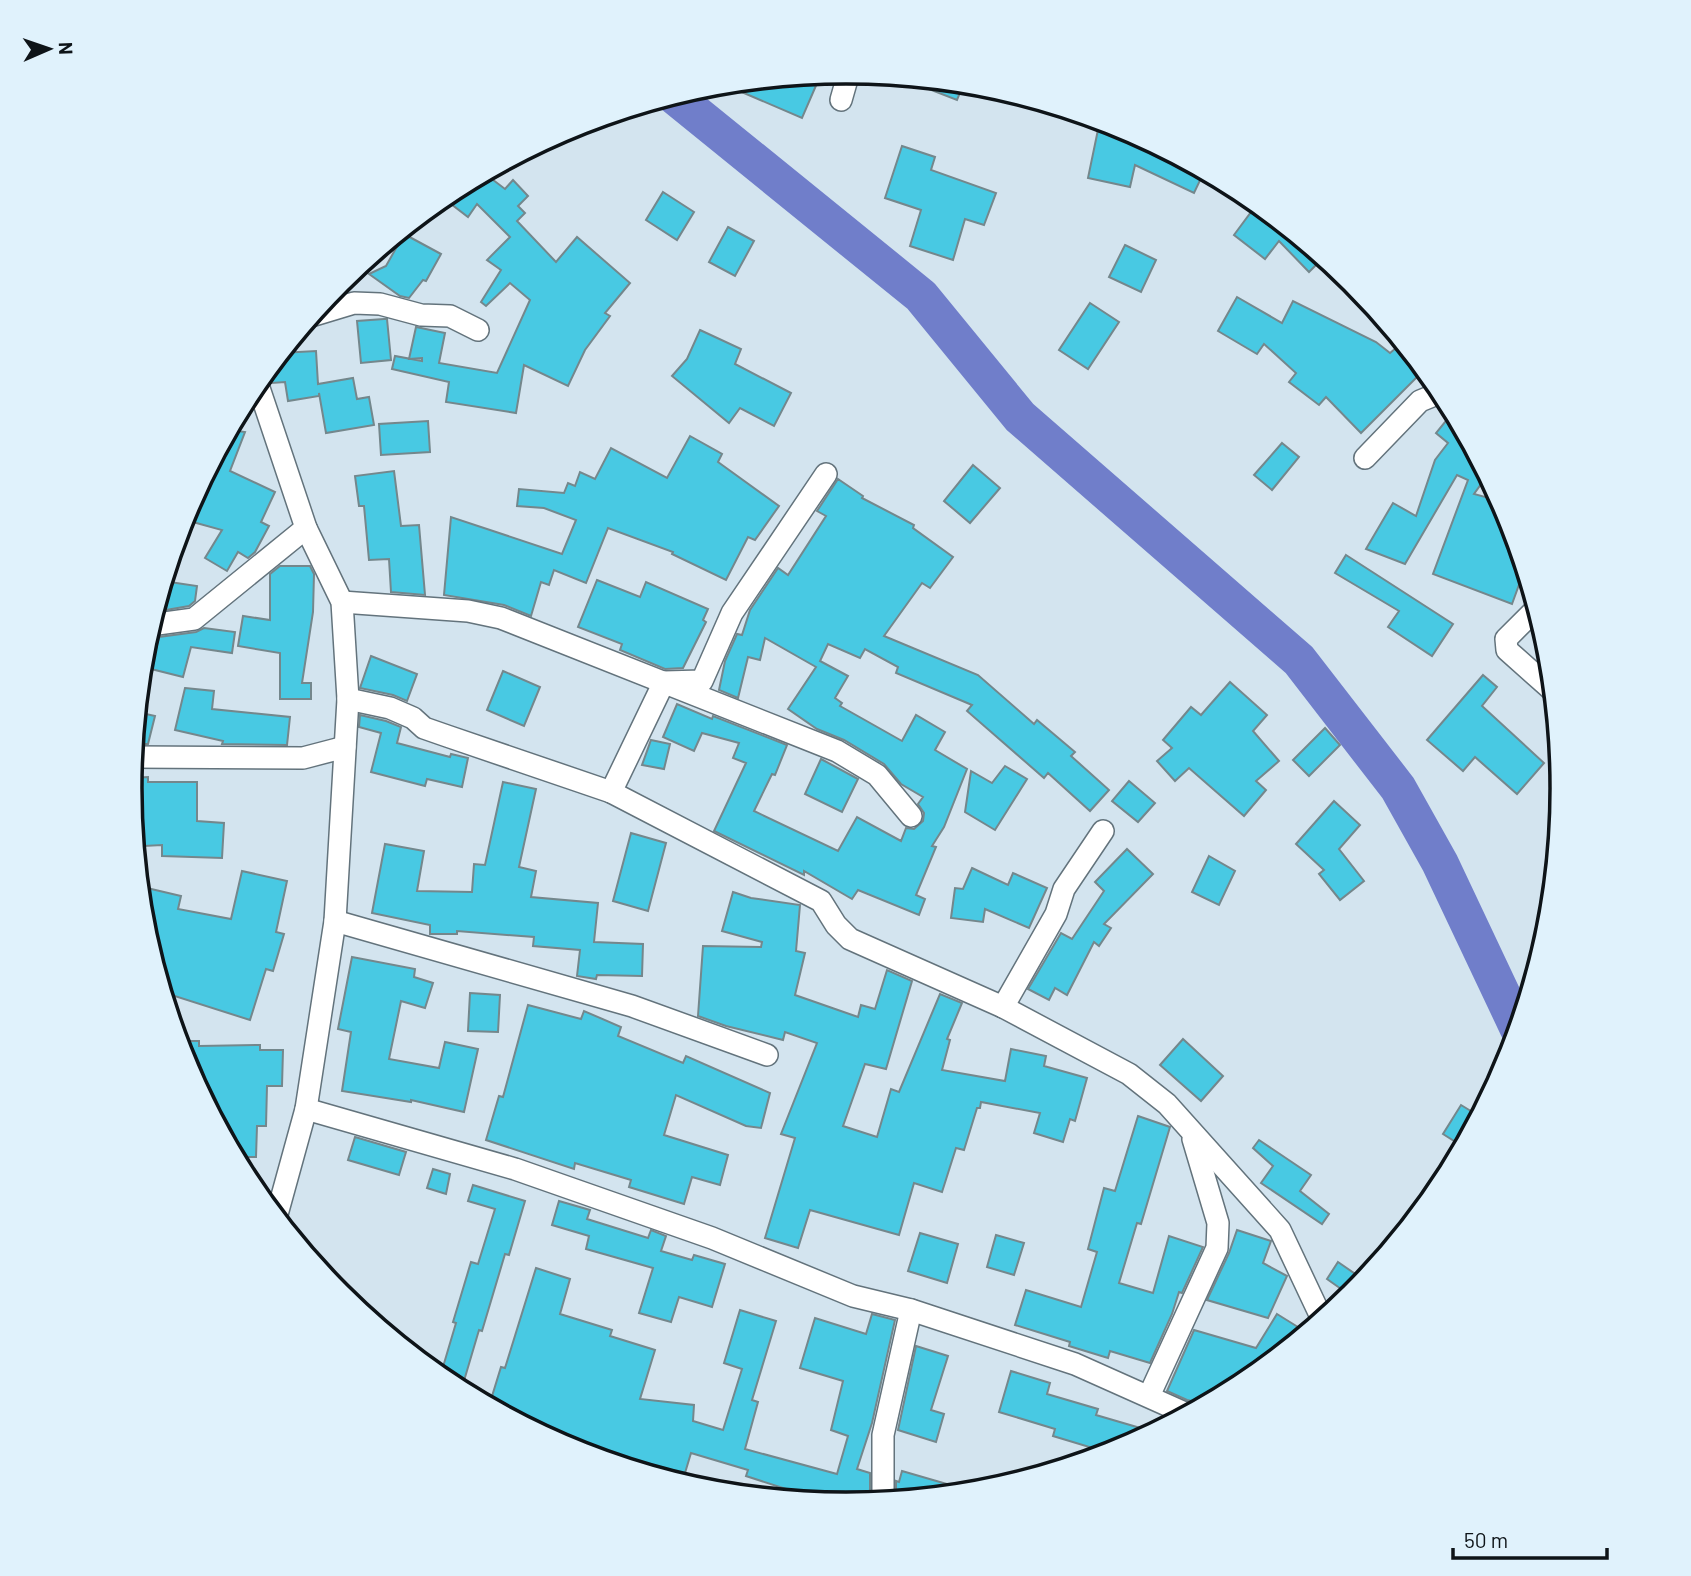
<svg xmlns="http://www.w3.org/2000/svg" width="1691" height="1576" viewBox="0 0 1691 1576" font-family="Barlow,sans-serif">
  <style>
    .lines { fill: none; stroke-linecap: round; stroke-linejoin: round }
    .river { stroke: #707eca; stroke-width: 37 }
    .building { fill: #48c9e3; stroke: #74878c; stroke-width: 2 }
    .minor-casing { stroke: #63737c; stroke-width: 24 }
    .minor { stroke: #fff; stroke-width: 21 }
    .rim { fill: none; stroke: #0e1418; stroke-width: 3.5 }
  </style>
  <rect width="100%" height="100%" fill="#d3e4ef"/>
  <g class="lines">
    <path class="river" d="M673 95 921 296 1020 417 1299 660 1398 788 1440 863 1518 1028"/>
  </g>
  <g class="building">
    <path d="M821 74 802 118 723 84 783 78Z"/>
    <path d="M914 79 956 83H964L957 100 913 83Z"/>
    <path d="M1100 120 1120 126 1204 172 1194 193 1135 165 1130 187 1088 178Z"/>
    <path d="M902 146 935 157 931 170 996 193 984 225 965 219 953 260 910 246 921 210 885 198Z"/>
    <path d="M484 173 505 189 513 180 528 196 518 206 525 213 517 221 556 262 577 237 630 283 605 313 610 316 585 350 568 386 524 365 516 413 446 402 449 382 392 369 395 356 422 361V358L409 359 416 327 445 333 439 363 497 373 530 300 510 283 486 306 481 302 501 270 487 260 510 237 477 204 468 217 442 197Z"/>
    <path d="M663 192 694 212 677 240 646 220Z"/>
    <path d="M1257 204 1323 258 1309 272 1279 241 1265 259 1234 235Z"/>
    <path d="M728 227 754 241 735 276 709 262Z"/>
    <path d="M404 234 441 254 426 281 423 280 409 298 400 296 369 274 386 266Z"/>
    <path d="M1125 245 1156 260 1141 292 1109 277Z"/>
    <path d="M1237 297 1282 323 1293 301 1376 342 1390 353 1396 348 1421 373 1361 433 1326 397 1319 405 1289 382 1296 373 1264 344 1257 354 1218 331Z"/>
    <path d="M1090 303 1119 322 1088 369 1059 350Z"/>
    <path d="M384 319H387L391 360 361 363 357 321Z"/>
    <path d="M700 330 741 349 735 364 791 393 774 426 740 408 729 423 672 376 687 359Z"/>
    <path d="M316 351 318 384 353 378 357 399 369 397 374 425 326 433 319 393V396L288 401 285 382 272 383 271 365 280 353Z"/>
    <path d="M1449 417 1460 425 1487 476 1474 494 1500 501 1507 514 1524 571 1512 604 1433 574 1468 480 1457 475 1405 564 1366 549 1393 503 1416 516 1435 460 1448 443 1436 433Z"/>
    <path d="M428 421 430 452 381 455 379 424Z"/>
    <path d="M229 430 245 432 230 471 275 492 261 522 269 526 255 552 248 558 238 552 227 571 205 558 222 530 182 519Z"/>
    <path d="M690 436 722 454 718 462 779 506 755 540 748 537 726 580 672 554 673 552 608 528 586 583 554 570 549 585 541 582 531 616 504 605 444 595 451 517 562 554 576 520 544 508 517 506 519 489 564 493 568 483 575 486 580 472 595 479 611 448 667 478Z"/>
    <path d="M1282 443 1299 457 1272 490 1254 475Z"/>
    <path d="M973 465 1000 488 970 523 944 501Z"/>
    <path d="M394 471 401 526 419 525 425 595 391 592 389 559 369 560 364 506H359L355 476Z"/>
    <path d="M838 479 863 496 862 498 914 525 913 528 953 557 930 588 922 583 884 636 978 675 1034 724 1037 720 1075 752 1071 756 1109 790 1090 811 1048 773 1044 778 967 711 972 705 896 673 898 667 865 649 860 658 828 644 820 661 848 676 835 698 842 703 840 706 902 741 916 715 945 732 935 750 967 769 944 827 932 846 936 847 916 895 925 899 919 915 858 890 852 899 804 871V875L714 831 746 763 733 758 739 743 702 733 694 751 663 737 677 704 712 719 713 716 787 745 775 775 772 774 754 811 838 851 857 817 901 841 906 828 914 829 923 821 924 813 918 804 923 797 901 784 884 764 844 740 817 729 788 709 816 667 765 638 760 660 748 657 738 698 719 690 725 661 737 634 742 635 750 610 778 568 788 575 826 516 817 511Z"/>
    <path d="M1346 555 1453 624 1432 656 1388 627 1399 611 1335 573Z"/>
    <path d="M280 566H310L314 574 313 612 302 683H311V699H280V653L238 646 243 616 270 620V574Z"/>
    <path d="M597 580 640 597 646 582 708 609 703 620 706 622 683 668 665 669 620 650 622 644 578 627Z"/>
    <path d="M163 581 197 586 195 601 189 606 166 610 167 599 159 597Z"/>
    <path d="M204 628 235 632 232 653 191 647 183 677 151 669 159 637 196 632Z"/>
    <path d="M371 656 417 674 407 701 393 695 360 688Z"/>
    <path d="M503 671 540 687 524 726 487 710Z"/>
    <path d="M1483 675 1497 687 1482 706 1544 763 1517 794 1475 757 1463 771 1427 740Z"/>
    <path d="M1230 682 1267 715 1253 731 1279 761 1256 781 1266 790 1244 816 1189 768 1175 781 1157 761 1172 748 1163 740 1191 707 1201 715Z"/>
    <path d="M185 688 214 691 212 709 290 717 287 745 222 744 223 741 175 730Z"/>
    <path d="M137 712 155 716 148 744H134Z"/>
    <path d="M360 715 386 721 401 727 397 743 450 757 451 754 468 758 462 787 427 779 425 786 371 772 381 733 359 727Z"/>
    <path d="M1325 728 1340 745 1309 776 1293 760Z"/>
    <path d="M651 740 670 744 664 769 642 765Z"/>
    <path d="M821 759 858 779 842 812 805 794Z"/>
    <path d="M1005 766 1027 779 995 830 965 812 971 771 992 783Z"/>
    <path d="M148 777V782H197V821L224 823 222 858 162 856V845L144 846V828L133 829 129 788 130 778Z"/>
    <path d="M1129 781 1155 803 1138 822 1112 801Z"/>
    <path d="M503 782 536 789 519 867 536 871 531 897 598 903 594 942 643 944 642 976 597 975 596 979 577 976 580 950 533 946 534 937 457 931V934H430V925L372 913 385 844 424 851 417 891 472 892 474 864 485 865Z"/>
    <path d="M1334 801 1360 825 1339 849 1364 881 1340 900 1319 874 1324 870 1296 844Z"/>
    <path d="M631 833 666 843 648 911 613 901Z"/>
    <path d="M1127 849 1153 874 1104 924 1111 928 1099 946 1094 942 1067 995 1055 988 1049 1000 1028 989 1061 933 1072 939 1104 891 1095 882Z"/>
    <path d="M1209 856 1235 871 1219 905 1192 892Z"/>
    <path d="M972 868 1008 885 1013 873 1047 888 1029 928 985 909 983 922 951 918 955 888 963 889Z"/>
    <path d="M242 871 287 881 276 932 284 934 273 971 266 969 250 1020 162 992 143 927 142 915 147 888 181 896 178 909 231 919Z"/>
    <path d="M733 892 751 898 800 905 796 951 805 953 795 995 858 1017 861 1005 875 1009 887 970 912 981 886 1069 865 1064 843 1126 877 1137 891 1089 899 1092 940 994 962 1003 947 1039 950 1040 942 1070 1005 1081 1011 1049 1046 1056 1044 1066 1087 1078 1075 1121 1070 1119 1063 1142 1034 1133 1040 1113 981 1102 980 1108H977L964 1150 956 1148 942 1192 914 1183 899 1235 810 1210 798 1248 765 1238 795 1138 781 1134 817 1043 785 1032 783 1040 726 1026 698 1016 703 946 761 947 762 942 722 931Z"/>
    <path d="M352 957 415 969 414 977 433 983 425 1008 401 1001 389 1059 439 1068 445 1042 478 1049 464 1112 411 1100V1102L342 1091 351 1032 338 1029Z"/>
    <path d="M470 993 500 995 498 1032 468 1031Z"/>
    <path d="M528 1005 581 1019 584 1011 621 1027 618 1036 683 1063 686 1056 770 1093 761 1128 746 1126 676 1095 664 1135 728 1155 720 1185 692 1177 684 1204 629 1187 631 1180 575 1163 574 1169 486 1140 499 1096 503 1097Z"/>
    <path d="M1183 1039 1223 1076 1201 1101 1160 1065Z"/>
    <path d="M177 1041H199V1046L260 1045V1050H283L282 1086H267L266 1126H257L256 1157H234L184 1062Z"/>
    <path d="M1461 1105 1479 1116 1462 1146 1443 1134Z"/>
    <path d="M1138 1116 1170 1127 1141 1224 1137 1223 1119 1283 1153 1293 1169 1236 1203 1247 1182 1293 1179 1292 1172 1314 1150 1363 1110 1351 1108 1358 1069 1346 1070 1342 1015 1325 1026 1290 1081 1307 1097 1252 1088 1249 1104 1188 1115 1191Z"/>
    <path d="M355 1137 406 1152 399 1175 348 1160Z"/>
    <path d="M1259 1140 1311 1175 1300 1191 1329 1214 1322 1224 1261 1183 1273 1166 1253 1148Z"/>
    <path d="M433 1169 450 1174 446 1194 427 1188Z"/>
    <path d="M473 1185 525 1201 509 1255 505 1254 482 1331 479 1330 461 1391 440 1377 456 1323 453 1322 471 1262 478 1264 495 1209 468 1201Z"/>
    <path d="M559 1201 590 1210 587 1219 648 1238 651 1230 666 1236 661 1251 692 1260 694 1255 725 1264 712 1307 679 1297 671 1322 639 1313 653 1268 586 1249 589 1236 552 1225Z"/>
    <path d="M1237 1230 1271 1241 1263 1263 1287 1276 1268 1318 1207 1300 1229 1253Z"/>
    <path d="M920 1233 958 1244 947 1283 908 1271Z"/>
    <path d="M996 1235 1024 1243 1014 1275 987 1267Z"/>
    <path d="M1338 1262 1364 1280 1351 1296 1327 1279Z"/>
    <path d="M536 1268 570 1279 560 1314 612 1330 610 1336 655 1350 640 1399 694 1405 693 1421 723 1430 742 1369 724 1363 740 1310 776 1321 752 1400 758 1402 745 1449 837 1474 848 1436 831 1430 843 1381 800 1368 815 1318 866 1334 872 1314 895 1320 872 1423 857 1469 870 1473V1502L845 1504 787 1498 789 1490 746 1476 748 1470 691 1453 682 1483 571 1450 489 1406 501 1367 505 1368Z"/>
    <path d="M1277 1314 1306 1332 1243 1384 1205 1404 1187 1400 1167 1391 1194 1330 1256 1348Z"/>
    <path d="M916 1346 948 1356 931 1410 944 1414 936 1442 898 1430Z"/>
    <path d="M1011 1371 1050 1383 1047 1394 1098 1409 1096 1415 1154 1432 1109 1453 1053 1436 1055 1429 999 1412Z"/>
    <path d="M902 1471 971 1491V1492L896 1499V1481L899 1482Z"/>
  </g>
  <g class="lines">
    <g class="minor-casing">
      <g id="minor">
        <path d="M841 100 849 72"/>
        <path d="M311 316 354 303 380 304 421 315 450 316 478 330"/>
        <path d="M257 382 306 528 342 602 348 699 335 921 306 1109 276 1218"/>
        <path d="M1365 458 1420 401 1442 392"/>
        <path d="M342 602 468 611 501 618 837 751 877 775 911 816"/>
        <path d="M1536 609 1506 639 1507 650 1552 690"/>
        <path d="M150 625 194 619 306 528"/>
        <path d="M348 699 390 708 413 718 424 728 447 736 611 792 821 901 836 925 850 939 1003 1007 1129 1074 1167 1104 1280 1230 1322 1319"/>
        <path d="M132 757 303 758 345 747"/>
        <path d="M611 792 664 682 702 681 732 613 826 474"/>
        <path d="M335 921 632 1006 767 1055"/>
        <path d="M1003 1007 1056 914 1064 889 1103 831"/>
        <path d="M306 1109 515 1169 712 1238 853 1296 911 1310 1075 1364 1187 1414"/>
        <path d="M1149 1396 1217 1248 1218 1223 1193 1139"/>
        <path d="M883 1500V1435L911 1310"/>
      </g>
    </g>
    <use href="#minor" class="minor"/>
  </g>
  <path d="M0 0H1691V1576H0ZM142 788a704 704 0 1 1 1408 0a704 704 0 1 1-1408 0Z" fill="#e0f2fc" fill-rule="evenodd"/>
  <path class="rim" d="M142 788a704 704 0 1 1 1408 0a704 704 0 1 1-1408 0Z"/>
  <g transform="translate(49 49) rotate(88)" stroke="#e0f2fc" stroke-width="5" paint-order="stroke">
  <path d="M0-5L12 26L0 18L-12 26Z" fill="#0e1418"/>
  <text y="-10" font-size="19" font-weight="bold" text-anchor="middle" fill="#0e1418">N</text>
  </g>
  <path d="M1453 1548v10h154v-10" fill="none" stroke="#0e1418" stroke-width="3.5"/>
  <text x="1464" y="1548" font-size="21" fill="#0e1418" stroke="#e0f2fc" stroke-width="5" paint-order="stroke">50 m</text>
</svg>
